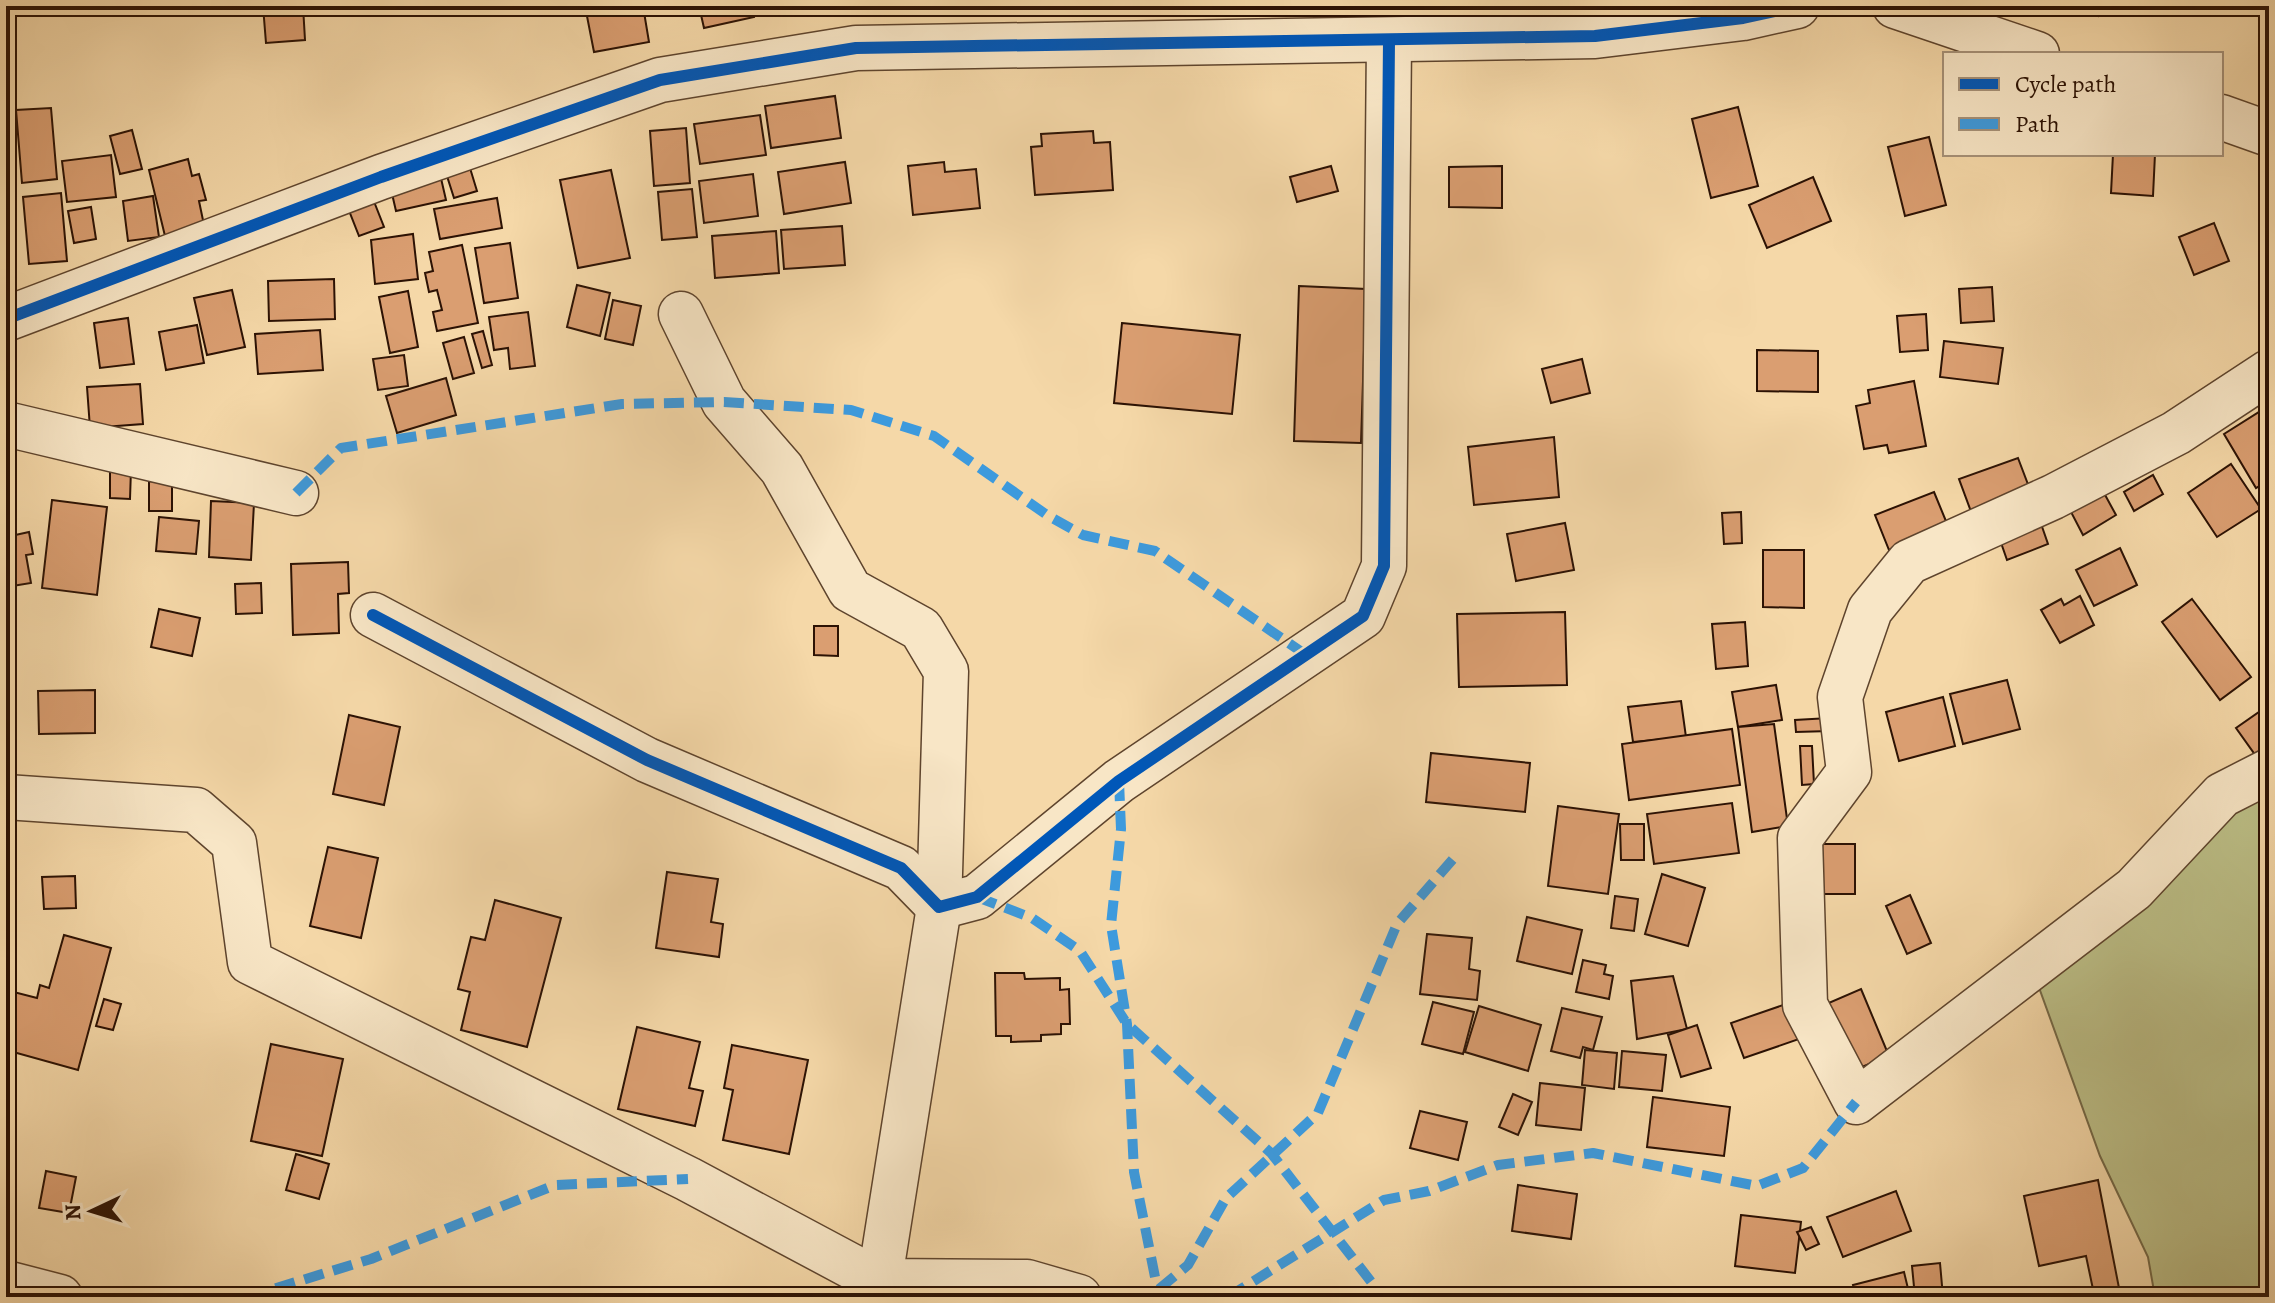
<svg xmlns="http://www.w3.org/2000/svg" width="2275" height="1303" viewBox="0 0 2275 1303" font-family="Alegreya,serif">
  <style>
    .green { fill: #bcbf87; stroke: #746846; stroke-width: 2 }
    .building { fill: #da9e71; stroke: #2c1204; stroke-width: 2 }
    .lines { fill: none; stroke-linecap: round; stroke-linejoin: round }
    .minor-casing { stroke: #5e442d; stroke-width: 47 }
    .minor { stroke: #f8e6c6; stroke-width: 44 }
    .quiet { stroke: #3d9add; stroke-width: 10; stroke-dasharray: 20 10; stroke-linecap: butt }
    .cycleway-casing { stroke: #f8e6c6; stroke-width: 17 }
    .cycleway { stroke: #0057b8; stroke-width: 12 }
  </style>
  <rect width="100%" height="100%" fill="#f5d8a8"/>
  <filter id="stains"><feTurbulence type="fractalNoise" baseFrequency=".0025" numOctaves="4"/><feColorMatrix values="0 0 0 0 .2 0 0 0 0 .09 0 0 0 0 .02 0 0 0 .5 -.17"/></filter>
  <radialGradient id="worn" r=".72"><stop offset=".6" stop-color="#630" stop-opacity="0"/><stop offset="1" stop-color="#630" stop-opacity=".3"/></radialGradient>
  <path class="green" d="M2269 782V1297H2155L2148 1257 2100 1156 2037 982Z"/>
  <g class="building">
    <path d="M263 6H303L305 40 266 43Z"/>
    <path d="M585 6H643L649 42 594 52Z"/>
    <path d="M699 6H752L754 17 704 28Z"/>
    <path d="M1420 6H1457L1458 10 1421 16Z"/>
    <path d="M2065 6H2101L2098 16Z"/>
    <path d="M835 96 841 138 771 148 765 106Z"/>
    <path d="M1738 107 1758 186 1711 198 1692 119Z"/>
    <path d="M51 108 57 179 22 183 16 110Z"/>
    <path d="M760 115 766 155 700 164 694 124Z"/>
    <path d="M686 128 690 183 654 186 650 131Z"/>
    <path d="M132 130 142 169 120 174 110 136Z"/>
    <path d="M1093 131 1094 143 1110 142 1113 190 1035 195 1031 147 1042 146 1041 134Z"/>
    <path d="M1929 137 1946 205 1905 216 1888 147Z"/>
    <path d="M2113 154H2155L2153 196 2111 193Z"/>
    <path d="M111 155 116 197 67 202 62 161Z"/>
    <path d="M188 159 192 176 199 174 206 200 199 201 204 225 165 236 149 170Z"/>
    <path d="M845 162 851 203 784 214 778 172Z"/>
    <path d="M944 162 945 172 976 169 980 208 913 215 908 166Z"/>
    <path d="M1331 166 1338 191 1297 202 1290 177Z"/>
    <path d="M1502 166V208L1449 207V167Z"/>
    <path d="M470 168 477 191 454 198 447 176Z"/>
    <path d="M611 170 630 258 578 268 560 180Z"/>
    <path d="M440 174 446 200 396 211 390 185Z"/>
    <path d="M753 174 758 216 704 223 699 181Z"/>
    <path d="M1813 177 1831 221 1767 248 1749 205Z"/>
    <path d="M692 189 697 237 662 240 658 192Z"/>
    <path d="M61 193 67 261 29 264 23 197Z"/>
    <path d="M153 196 159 237 128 241 123 201Z"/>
    <path d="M497 198 502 228 440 239 434 209Z"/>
    <path d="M373 199 384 227 359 236 348 208Z"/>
    <path d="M91 207 96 239 74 243 68 211Z"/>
    <path d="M2214 223 2229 261 2194 275 2179 237Z"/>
    <path d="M842 226 845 265 784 269 781 230Z"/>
    <path d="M776 231 779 273 715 278 712 236Z"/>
    <path d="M413 234 418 279 375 284 371 240Z"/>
    <path d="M510 243 518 298 484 303 475 248Z"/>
    <path d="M462 245 478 323 437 331 433 312 442 310 437 290 429 292 425 273 433 271 429 252Z"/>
    <path d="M334 279 335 319 269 321 268 281Z"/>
    <path d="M577 285 610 293 600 336 567 327Z"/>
    <path d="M1299 286 1366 289 1361 443 1294 441Z"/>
    <path d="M1992 287 1994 321 1961 323 1959 289Z"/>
    <path d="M232 290 245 347 207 355 194 298Z"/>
    <path d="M408 291 418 347 390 353 379 297Z"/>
    <path d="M613 300 641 306 633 345 605 339Z"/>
    <path d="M528 312 535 366 510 369 508 348 494 350 489 317Z"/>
    <path d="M1926 314 1928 350 1900 352 1897 316Z"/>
    <path d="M128 318 134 364 100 368 94 323Z"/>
    <path d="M1122 323 1240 335 1232 414 1114 403Z"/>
    <path d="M197 325 204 363 166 370 159 332Z"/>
    <path d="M320 330 323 370 258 374 255 334Z"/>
    <path d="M483 331 492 365 482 368 472 334Z"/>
    <path d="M464 337 474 373 453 379 443 343Z"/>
    <path d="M1944 341 2003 348 1998 384 1940 377Z"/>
    <path d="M1757 350 1818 351V392L1757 391Z"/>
    <path d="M404 355 408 386 378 390 373 359Z"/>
    <path d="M1582 359 1590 393 1551 403 1542 369Z"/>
    <path d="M446 378 456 415 397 433 386 396Z"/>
    <path d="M1914 381 1926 446 1889 453 1887 445 1864 449 1856 406 1870 403 1868 390Z"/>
    <path d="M140 384 143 424 90 428 87 387Z"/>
    <path d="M2259 412 2269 430V480L2256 488 2224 434Z"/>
    <path d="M1554 437 1559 497 1474 505 1468 447Z"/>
    <path d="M2018 458 2032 495 1973 517 1959 479Z"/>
    <path d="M2231 464 2261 509 2217 537 2188 493Z"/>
    <path d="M110 469H131L130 499 110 498Z"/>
    <path d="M2153 475 2163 494 2134 511 2124 492Z"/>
    <path d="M149 481 172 482V511H149Z"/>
    <path d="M1934 492 1948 526 1889 550 1875 515Z"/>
    <path d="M2104 493 2116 515 2083 535 2071 512Z"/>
    <path d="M52 500 107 507 97 595 42 588Z"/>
    <path d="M211 501 254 503 251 560 209 557Z"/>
    <path d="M1741 512 1742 543 1724 544 1722 513Z"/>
    <path d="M159 517 199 521 196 554 156 551Z"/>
    <path d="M2039 518 2048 544 2007 560 1998 534Z"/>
    <path d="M1565 523 1574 570 1516 581 1507 534Z"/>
    <path d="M29 532 33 554 26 555 31 583 6 587V537Z"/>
    <path d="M2120 548 2137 585 2094 606 2076 570Z"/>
    <path d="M1763 550H1804V608L1763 607Z"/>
    <path d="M348 562 349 593 338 594 339 633 293 635 291 564Z"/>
    <path d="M261 583 262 613 236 614 235 584Z"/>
    <path d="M2080 596 2094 625 2060 643 2041 610 2061 599 2064 605Z"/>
    <path d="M2192 599 2251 677 2220 700 2162 622Z"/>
    <path d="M159 609 200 618 192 656 151 647Z"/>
    <path d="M1565 612 1567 685 1459 687 1457 614Z"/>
    <path d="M1745 622 1748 666 1716 669 1712 624Z"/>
    <path d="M814 626H838V656L814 655Z"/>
    <path d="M2007 680 2020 729 1963 744 1950 694Z"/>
    <path d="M1776 685 1782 720 1738 727 1732 692Z"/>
    <path d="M95 690V733L39 734 38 691Z"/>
    <path d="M1943 697 1955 746 1899 761 1886 712Z"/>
    <path d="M1681 701 1686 737 1633 742 1628 707Z"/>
    <path d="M2269 705V747L2256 756 2236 728Z"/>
    <path d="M349 715 400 727 384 805 333 794Z"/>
    <path d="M1829 718 1830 731 1796 732 1795 720Z"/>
    <path d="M1774 724 1788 826 1752 832 1738 727Z"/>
    <path d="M1732 729 1740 785 1629 800 1622 744Z"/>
    <path d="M1800 746H1812L1814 784 1802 785Z"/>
    <path d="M1431 753 1530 763 1525 812 1426 802Z"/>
    <path d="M1732 803 1739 853 1654 864 1647 814Z"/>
    <path d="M1558 806 1619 814 1608 894 1548 886Z"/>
    <path d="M1620 824H1644V860H1621Z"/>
    <rect x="1813" y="844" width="42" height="50"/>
    <path d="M328 847 378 858 361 938 310 926Z"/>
    <path d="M667 872 718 879 711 922 723 924 719 957 656 948Z"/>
    <path d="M1662 874 1705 888 1688 946 1645 934Z"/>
    <path d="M75 876 76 908 44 909 42 877Z"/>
    <path d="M1910 895 1931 943 1907 954 1886 906Z"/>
    <path d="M1615 896 1638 899 1634 931 1611 928Z"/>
    <path d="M495 900 561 918 527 1047 461 1030 470 992 458 989 471 937 485 940Z"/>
    <path d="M1527 917 1582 930 1572 974 1517 961Z"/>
    <path d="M1427 934 1472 938 1469 969 1480 971 1477 1000 1420 994Z"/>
    <path d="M64 935 111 948 78 1070 6 1050V990L37 998 40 985 49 988Z"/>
    <path d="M1583 960 1606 965 1604 974 1613 976 1609 999 1576 992Z"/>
    <path d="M995 973H1024L1025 979 1060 978V990L1069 989 1070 1024H1061V1034L1041 1035V1041L1011 1042V1036H996Z"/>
    <path d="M1673 976 1687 1029 1637 1039 1631 981Z"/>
    <path d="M1861 989 1889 1056 1852 1071 1824 1005Z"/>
    <path d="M104 999 121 1004 113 1030 96 1026Z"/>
    <path d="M1433 1002 1474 1012 1463 1054 1422 1044Z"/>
    <path d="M1789 1003 1802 1038 1744 1058 1731 1023Z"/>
    <path d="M1479 1006 1541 1025 1528 1071 1465 1052Z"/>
    <path d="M1562 1008 1602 1017 1593 1050 1583 1047 1580 1058 1551 1051Z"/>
    <path d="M1697 1025 1711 1068 1681 1077 1668 1035Z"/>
    <path d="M637 1027 700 1042 689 1088 703 1091 695 1126 618 1109Z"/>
    <path d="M271 1044 343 1059 322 1156 251 1141Z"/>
    <path d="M732 1045 808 1060 789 1154 723 1140 733 1090 724 1088Z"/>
    <path d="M1585 1050 1617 1053 1614 1089 1582 1085Z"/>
    <path d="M1622 1051 1666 1055 1662 1091 1619 1087Z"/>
    <path d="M1540 1083 1585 1088 1581 1130 1536 1125Z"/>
    <path d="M1513 1094 1532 1102 1518 1135 1499 1127Z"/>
    <path d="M1653 1097 1730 1107 1724 1156 1647 1147Z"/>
    <path d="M1420 1111 1467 1122 1458 1160 1410 1148Z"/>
    <path d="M296 1154 329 1164 319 1199 286 1190Z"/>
    <path d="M46 1171 76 1177 69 1213 39 1208Z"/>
    <path d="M2098 1180 2119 1288 2094 1294 2086 1256 2039 1266 2024 1196Z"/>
    <path d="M1518 1185 1577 1194 1571 1239 1512 1231Z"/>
    <path d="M1896 1191 1911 1231 1843 1257 1827 1217Z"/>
    <path d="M1741 1215 1801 1222 1795 1273 1735 1266Z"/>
    <path d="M1811 1227 1819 1244 1806 1250 1797 1232Z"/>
    <path d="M1940 1263 1943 1297H1915L1912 1266Z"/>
    <path d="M1904 1272 1910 1297H1856L1853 1285Z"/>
  </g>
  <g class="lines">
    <g class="minor-casing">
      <g id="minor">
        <path d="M1895 6 2037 54"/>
        <path d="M2221 117 2269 134"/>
        <path d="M681 314 724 402 782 469 850 590 921 629 946 671 939 907 877 1297"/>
        <path d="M6 319 381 177 660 80 856 48 1595 36 1743 18 1797 6"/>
        <path d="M2269 372 2176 433 2053 497 1909 562 1870 610 1840 697 1849 772 1800 838 1805 1005 1856 1102 2134 889 2222 795 2269 771"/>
        <path d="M6 424 296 493"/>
        <path d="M373 615 647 760 901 868 939 907 977 897 1119 781 1363 616 1384 566 1389 41"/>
        <path d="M6 797 196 810 234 843 250 962 688 1179 879 1281 1027 1282 1079 1297"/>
        <path d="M6 1283 60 1297"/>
      </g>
    </g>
    <use href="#minor" class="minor"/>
    <g class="quiet">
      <path d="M296 493 341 448 622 404 724 402 851 410 934 436 1047 515 1083 535 1155 551 1306 655"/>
      <path d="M1119 781 1121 829 1111 925 1127 1024 1134 1172 1159 1297"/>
      <path d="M977 897 1032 918 1080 951 1127 1024 1271 1153 1383 1297"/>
      <path d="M1159 1289 1188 1265 1226 1198 1318 1113 1397 924 1453 859"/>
      <path d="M247 1297 371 1259 555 1185 688 1179"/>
      <path d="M1228 1297 1384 1200 1429 1191 1498 1165 1593 1153 1757 1186 1803 1168 1856 1102"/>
    </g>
    <g class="cycleway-casing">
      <g id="cycleway">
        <path d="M6 319 381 177 660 80 856 48 1595 36 1743 18 1797 6"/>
        <path d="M373 615 647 760 901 868 939 907 977 897 1119 781 1363 616 1384 566 1389 41"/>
      </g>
    </g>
    <use href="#cycleway" class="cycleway"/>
  </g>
  <rect width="2275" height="1303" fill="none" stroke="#f5d8a8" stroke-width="32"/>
  <rect x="8" y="8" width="2259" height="1287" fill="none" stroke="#2c1204" stroke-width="4"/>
  <rect x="16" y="16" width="2243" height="1271" fill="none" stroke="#2c1204" stroke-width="2"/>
  <rect x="1943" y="52" width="280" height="104" fill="#f8e6c6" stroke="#a69178" stroke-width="2"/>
  <rect x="1959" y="78" width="40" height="12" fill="#0057b8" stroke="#a69178" stroke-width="2"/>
  <text x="2015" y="92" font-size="24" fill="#2c1204">Cycle path</text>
  <rect x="1959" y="118" width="40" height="12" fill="#3d9add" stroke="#a69178" stroke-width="2"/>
  <text x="2015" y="132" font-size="24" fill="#2c1204">Path</text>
  <g transform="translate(92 1211) rotate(266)" stroke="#f8e6c6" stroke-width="6" paint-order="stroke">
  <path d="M0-6L14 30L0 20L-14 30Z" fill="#2c1204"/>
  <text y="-12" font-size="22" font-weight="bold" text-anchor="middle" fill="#2c1204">N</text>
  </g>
  <rect width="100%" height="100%" filter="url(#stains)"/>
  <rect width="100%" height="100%" fill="url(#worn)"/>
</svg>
